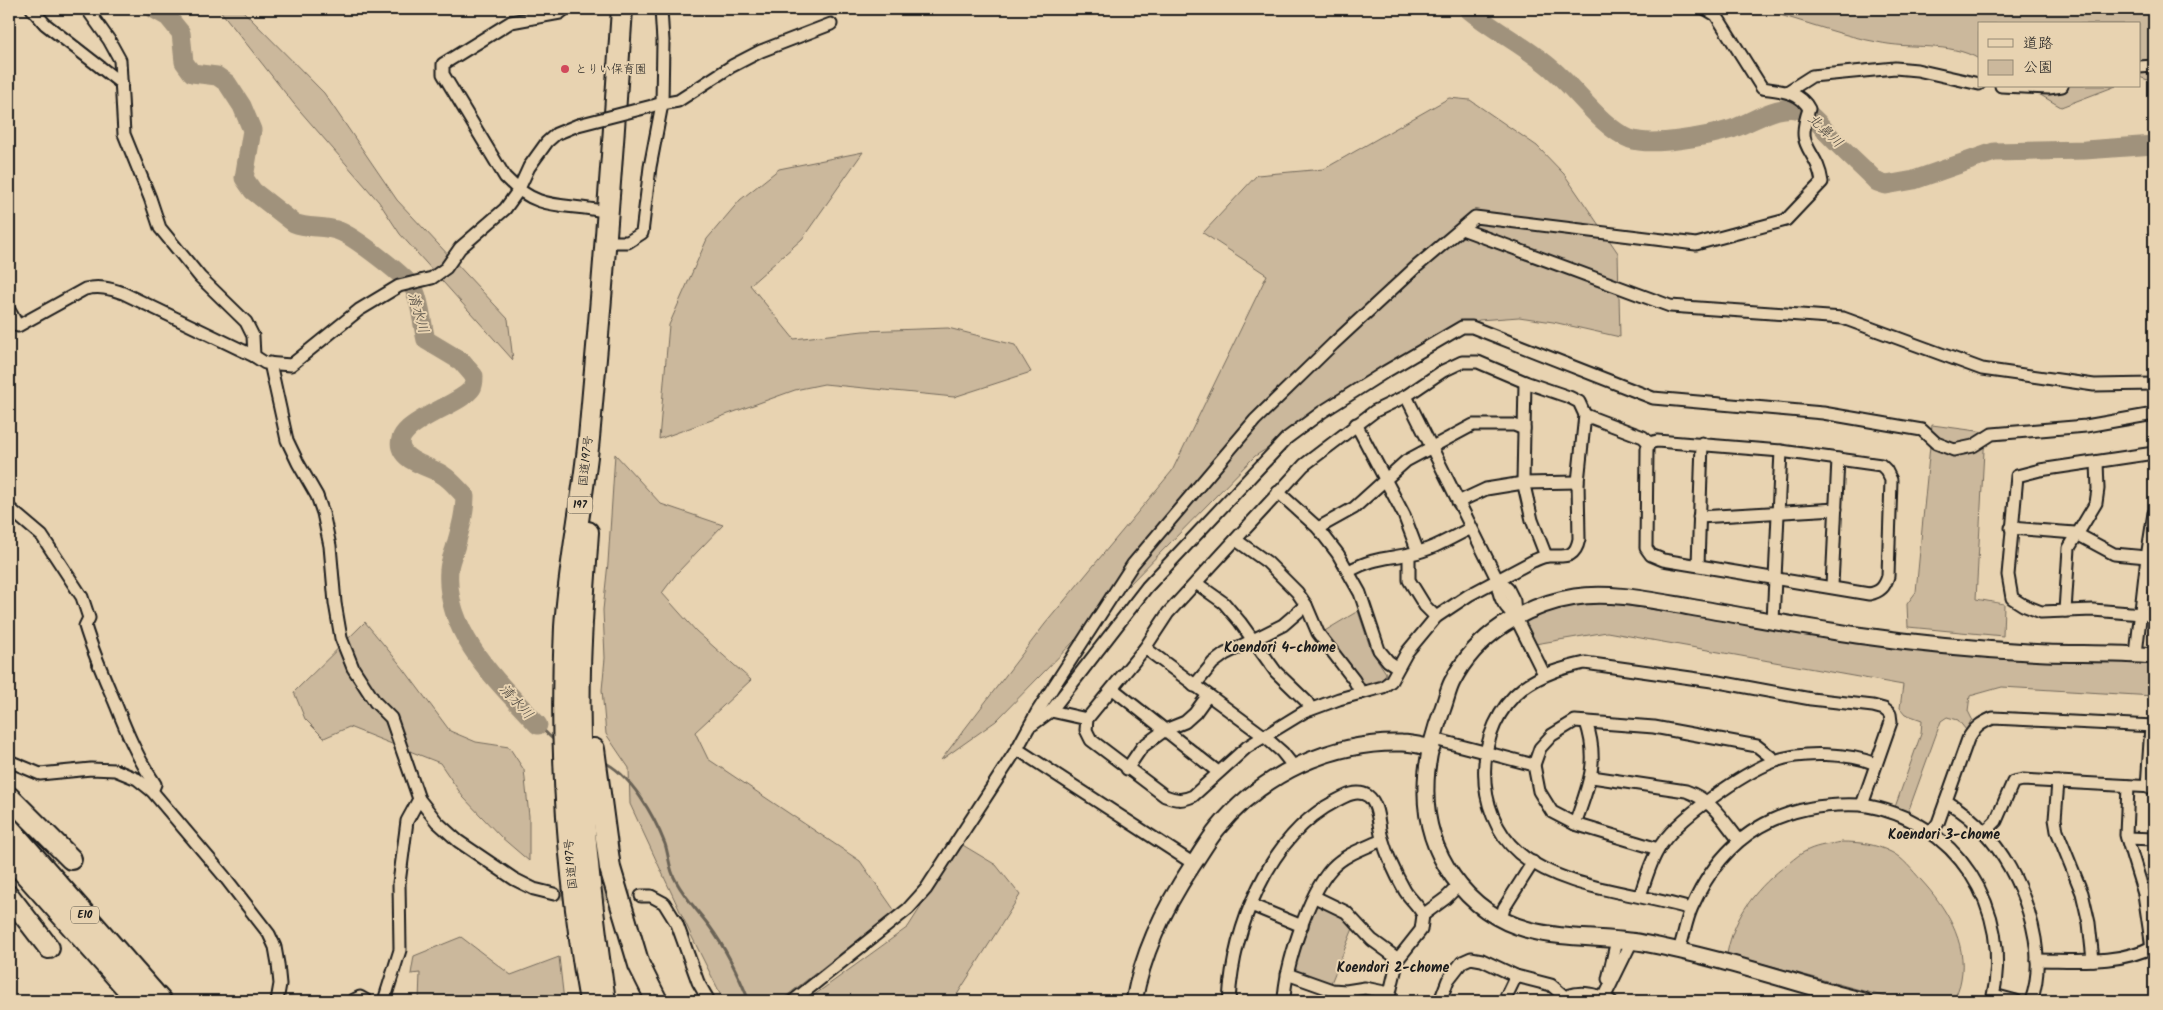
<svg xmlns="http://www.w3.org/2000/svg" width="2163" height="1010" viewBox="0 0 2163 1010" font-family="Kalam,'Klee One',sans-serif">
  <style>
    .green { fill: #cbb89c; stroke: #746a5c }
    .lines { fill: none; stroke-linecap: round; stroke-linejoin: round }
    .stream { stroke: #6b6356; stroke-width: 3 }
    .river { stroke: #a0927c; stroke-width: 19 }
    .street-tunnel { stroke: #bfae93; stroke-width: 11; stroke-dasharray: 11 5.5; stroke-linecap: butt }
    .street-casing { stroke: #1c1c1c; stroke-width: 15 }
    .secondary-casing { stroke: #1c1c1c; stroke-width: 19 }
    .highway-casing { stroke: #1c1c1c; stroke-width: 24 }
    .street { stroke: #e8d3b1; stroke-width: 11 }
    .secondary { stroke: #e8d3b1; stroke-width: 15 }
    .highway { stroke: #e8d3b1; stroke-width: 20 }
    .street-bridge-casing { stroke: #1c1c1c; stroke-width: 15; stroke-linecap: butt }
    .street-bridge { stroke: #e8d3b1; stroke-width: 11 }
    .poi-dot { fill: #d1495b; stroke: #e8d3b1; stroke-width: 2 }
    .labels { text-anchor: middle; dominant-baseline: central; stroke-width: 4; stroke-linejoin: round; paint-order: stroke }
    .shield { fill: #e8d3b1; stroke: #595349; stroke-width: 1 }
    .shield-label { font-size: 11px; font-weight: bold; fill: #1c1c1c }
    .poi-label { font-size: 12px; fill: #1c1c1c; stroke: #e8d3b1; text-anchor: start }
    .street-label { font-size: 12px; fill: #1c1c1c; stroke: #e8d3b1 }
    .water-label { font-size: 14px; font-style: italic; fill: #4a453e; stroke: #e8d3b1 }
    .neighbourhood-label { font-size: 14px; font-weight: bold; fill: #1c1c1c; stroke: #e8d3b1 }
  </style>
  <rect width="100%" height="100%" fill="#e8d3b1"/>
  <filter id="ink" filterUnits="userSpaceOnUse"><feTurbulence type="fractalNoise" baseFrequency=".02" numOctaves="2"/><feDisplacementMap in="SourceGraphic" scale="10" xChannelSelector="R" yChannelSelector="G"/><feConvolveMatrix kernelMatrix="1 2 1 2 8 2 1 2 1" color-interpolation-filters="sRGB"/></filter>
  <g filter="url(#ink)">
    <g class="green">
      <path d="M219 9H241L324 93 397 200 508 319 513 360 400 234 379 202 294 104Z"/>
      <path d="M1774 9H2154V82L2139 77V24H1979V59C1948 41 1911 50 1877 42 1844 36 1812 24 1780 15Z"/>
      <path d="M2025 86H2116L2061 107Z"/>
      <path d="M1449 98 1470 100 1537 146 1564 174 1618 253 1620 337 1553 322 1519 317 1479 320 1255 456 996 721 941 760 1045 624 1172 471 1267 275 1203 233 1257 175 1324 169Z"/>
      <path d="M863 152 802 239 750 285 794 339 863 331 948 328 1015 345 1031 372 954 397 824 384 795 390 659 439 669 325 707 239 740 200 779 169Z"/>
      <path d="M1932 425 1985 432 1976 599 2004 604 2003 636 1908 627 1907 604 1916 592Z"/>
      <path d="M615 454 661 504 723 525 677 573 662 593 696 631 751 680 695 732 708 759 860 861 895 911 780 1001H724L692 937 630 804 629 768 606 734 602 690 605 658 603 610 608 563Z"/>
      <path d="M1603 602 1703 617 2154 665V696L2002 687 1970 696 1968 711 1972 719 1966 730 1958 720 1947 717 1941 721 1907 815 1894 810 1921 734 1922 720 1905 714 1900 708 1903 685 1607 632 1535 644 1525 623 1531 615 1569 605Z"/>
      <path d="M1358 611 1371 650 1386 673C1383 683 1373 688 1363 684L1323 632Z"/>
      <path d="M365 622 403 668 450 731 476 742 509 747 524 770 529 816V861L501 837 463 797 440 763 349 727 324 738 305 719 294 692Z"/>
      <path d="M1842 842C1860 842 1875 844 1891 852 1902 857 1913 871 1921 880 1945 906 1968 942 1961 979 1960 987 1956 994 1954 1001H1901L1727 954C1734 915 1758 886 1789 863 1795 858 1801 853 1808 850 1819 845 1831 844 1842 842Z"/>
      <path d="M961 844 996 865 1020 895 953 1001H806L908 927Z"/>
      <path d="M1316 901 1340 913 1354 926 1331 983 1290 973Z"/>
      <path d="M461 937 511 975 559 957 564 1001H419L420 973 411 974 414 956Z"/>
    </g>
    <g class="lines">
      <g class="stream">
        <path d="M538 725 557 743"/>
        <path d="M602 761C631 774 654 816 665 844 669 856 669 870 676 881 685 898 698 911 710 927 726 949 739 976 749 1001"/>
      </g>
      <g class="river">
        <path d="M154 9 168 17 181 33 184 62 192 73 217 76 227 83 242 106 252 130 244 178 253 191 294 223C308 229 324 225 339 231 353 236 409 278 415 291 421 305 422 324 426 340L461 361 474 376C474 380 474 385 472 388 460 407 385 424 403 452 411 464 431 467 443 475 451 480 458 489 465 496 465 514 460 530 455 548 453 555 449 563 449 570 444 633 499 683 538 725"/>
        <path d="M1468 9C1494 31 1526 46 1552 69 1576 89 1602 128 1630 139 1653 147 1709 136 1732 129 1753 122 1780 101 1804 111 1814 116 1821 126 1828 134 1844 151 1861 166 1877 182L1886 185 1914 180 1994 152 2085 150 2154 145"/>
      </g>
      <path class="street-tunnel" d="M554 894 641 896"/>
      <g class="street-casing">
        <g id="street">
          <path d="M32 9 45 24 122 84"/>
          <path d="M87 9 109 40 120 60 124 134 150 198 160 228 200 277 246 322 253 336 254 356"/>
          <path d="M565 9 560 13 511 22 443 64V74L505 177C539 213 564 202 607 212"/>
          <path d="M2139 67 2154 66"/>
          <path d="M2001 86 2049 88 2062 86"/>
          <path d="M1787 92 1812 76 1895 68 1917 70 1979 84"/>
          <path d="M656 105 678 101 732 66 761 51 831 24"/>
          <path d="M1462 229 1670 306 1843 318 1982 369 2094 385 2154 384"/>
          <path d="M610 242H628L642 233 650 167 662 104 663 41 661 9"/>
          <path d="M9 310 18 326 85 289C99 286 109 288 123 293L254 356 265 363 291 365 359 310 399 286 432 278 446 268 460 248 505 209 518 191 529 167 547 142 556 134 578 125"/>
          <path d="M1462 362H1478L1525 382 1569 397 1579 402 1585 415 1578 482 1579 539C1575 559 1565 556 1549 556 1543 556 1538 559 1533 561L1469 595 1436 617 1407 652 1391 681 1383 687 1339 699 1304 712 1247 747 1193 796C1182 801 1176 800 1165 796L1091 740 1086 730 1087 719 1145 648 1168 613 1304 465 1375 411 1406 396 1443 371Z"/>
          <path d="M270 363 287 440 298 463 317 496 323 513 330 546 335 603 341 638 353 668 375 702 391 718 419 799 437 822 458 841 514 879 534 889 554 894"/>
          <path d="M1525 382 1523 481 1532 520 1546 556"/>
          <path d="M1406 396 1497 579C1498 595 1502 605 1515 616"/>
          <path d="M1585 415 1643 437 1649 443"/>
          <path d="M1356 424 1404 515 1418 552"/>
          <path d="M1657 441 1781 451 1881 465 1886 470 1891 480 1888 576C1885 587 1880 592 1869 594L1663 560 1651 555 1646 548 1647 449 1649 443Z"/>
          <path d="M2154 453 2040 470 2017 476 2008 575 2012 598 2023 605 2041 612 2093 610 2154 615"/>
          <path d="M1278 492 1318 528 1338 554 1360 593 1379 650 1388 661 1397 667"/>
          <path d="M1458 502 1486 489 1523 483 1578 482"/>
          <path d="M9 508 42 536 82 597 89 618 85 626C93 653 105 679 116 705 127 733 138 759 155 784L152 791"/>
          <path d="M1699 517 1836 509"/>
          <path d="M1318 528 1354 508 1406 461 1473 425H1514L1524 429"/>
          <path d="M2011 528 2075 533 2114 554 2147 557"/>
          <path d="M1236 540 1267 562 1297 592 1306 605 1318 633 1354 680 1361 693"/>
          <path d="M1409 554V580L1425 606 1436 617"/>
          <path d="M1698 565 1702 443"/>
          <path d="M1349 571C1372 558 1385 559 1410 554 1432 550 1451 538 1471 528"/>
          <path d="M1497 579 1508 589 1514 601 1515 616 1544 674"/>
          <path d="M1196 583 1224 603 1240 622 1276 672 1307 702 1311 709"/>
          <path d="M1832 586 1838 459"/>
          <path d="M2065 611 2069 548 2096 503 2098 489 2097 462"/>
          <path d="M1773 621 1781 451"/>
          <path d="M1145 648 1265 737 1282 752 1294 767"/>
          <path d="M2136 654 2147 557 2154 513"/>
          <path d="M1194 686 1213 663 1225 654 1283 625 1306 605"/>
          <path d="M1113 689 1218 772"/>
          <path d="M1051 711 1087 719"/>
          <path d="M1032 725 1051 711 1147 587 1287 438 1322 412 1385 372 1462 327H1472L1653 398 1823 413 1922 430 1936 443 1954 450 1973 446 1992 434 2086 426 2154 414"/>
          <path d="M1434 739 1534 765"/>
          <path d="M1017 749 1194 864"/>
          <path d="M9 761 40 774 91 769 115 770 137 779 152 791 224 876 269 934 275 947 278 964 280 984 277 1001"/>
          <path d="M1127 769 1142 747 1165 730 1185 722 1195 713 1208 695"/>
          <path d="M1592 777 1686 791C1712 800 1722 819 1739 840"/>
          <path d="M2058 782 2055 819 2057 831 2082 893 2089 923 2093 960"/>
          <path d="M2128 786 2126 835 2144 894 2152 948"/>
          <path d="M2147 787 2151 726"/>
          <path d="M1946 801C1959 809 1974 820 1984 832 2021 871 2050 949 2031 1001"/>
          <path d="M1862 805C1956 819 2014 909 1992 1001"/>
          <path d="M1575 824C1588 786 1600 763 1586 722"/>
          <path d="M1931 832 1938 823 1968 739C1974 728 1981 723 1993 718L2154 726"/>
          <path d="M1985 832 1996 821 2013 782 2023 780 2154 787"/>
          <path d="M2127 838 2154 839"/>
          <path d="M1658 849 1575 824 1552 812 1539 791 1534 765 1540 748 1552 735 1575 721 1654 727 1757 746 1776 761"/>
          <path d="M641 896H651L664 903 677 924 698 982 709 1001"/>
          <path d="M1640 896C1645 881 1650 863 1658 850 1674 820 1743 773 1775 761 1802 751 1850 753 1876 764"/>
          <path d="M1315 897 1346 912 1372 940 1398 959"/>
          <path d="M1251 905 1302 926"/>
          <path d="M1423 915 1446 898 1459 885"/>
          <path d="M1501 919 1504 908 1533 862"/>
          <path d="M1679 950C1684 936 1686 920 1692 907 1725 833 1782 801 1862 805L1891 722 1890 714 1884 709 1873 706 1811 699 1719 682 1585 663C1562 668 1542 674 1523 688 1473 727 1472 813 1519 853 1563 890 1637 892 1691 909"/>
          <path d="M2037 960C2076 960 2118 965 2154 946"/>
          <path d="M1287 974 1332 990 1346 991 1365 988 1389 993"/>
          <path d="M1608 979 1617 940"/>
          <path d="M1994 995 2016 1001"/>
          <path d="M1604 998 1632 941"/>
          <path d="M352 1001 360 997 367 1001"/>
          <path d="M384 1001 400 950 399 883 407 821 419 799"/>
          <path d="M793 1001 908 909 926 889 1017 749 1037 712 1133 564 1255 420 1333 344 1416 267 1475 217 1696 244 1786 220 1822 182C1817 147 1794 151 1809 109 1800 91 1780 91 1762 88L1716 15 1706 9"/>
          <path d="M1229 1001C1233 929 1268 836 1336 801 1345 796 1357 789 1368 796 1379 804 1378 826 1382 838 1387 856 1396 875 1405 891 1410 899 1419 906 1423 915L1421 930 1398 959 1388 1001"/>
          <path d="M1284 1001C1285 967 1308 894 1332 868 1345 854 1365 848 1382 840"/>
          <path d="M1440 1001 1448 980 1462 962 1471 958 1482 960 1516 976 1551 985 1565 997"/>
          <path d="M1504 1001 1516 976"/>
          <path d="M1561 1001C1573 988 1598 994 1611 1001"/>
        </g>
      </g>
      <g class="secondary-casing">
        <g id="secondary">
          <path d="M1833 993 1864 1001"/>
          <path d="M1134 1001C1143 951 1164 908 1192 866 1201 853 1208 840 1218 828 1262 774 1332 741 1402 743 1412 743 1422 746 1432 748"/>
          <path d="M1830 1001 1833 993C1770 975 1707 955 1643 943 1605 936 1566 940 1529 930 1465 913 1424 852 1426 787 1426 761 1434 732 1443 708 1446 700 1448 690 1452 682 1476 635 1524 605 1575 597 1610 591 1655 601 1690 607 1745 616 1801 627 1857 635 1919 644 1983 650 2046 653 2082 654 2118 653 2154 656"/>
        </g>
      </g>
      <g class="highway-casing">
        <g id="highway">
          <path d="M588 532C585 578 581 623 580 669 577 780 589 891 605 1001"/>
          <path d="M594 749 610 868 639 965 657 1001"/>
          <path d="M9 797 71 859"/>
          <path d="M9 828 161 1001"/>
          <path d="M9 856 138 1001"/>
          <path d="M9 896 49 948"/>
          <path d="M590 1001C568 879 559 752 565 627 569 564 583 501 589 438 602 295 613 152 622 9"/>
        </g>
      </g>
      <use href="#street" class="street"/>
      <use href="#secondary" class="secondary"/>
      <use href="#highway" class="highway"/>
      <g class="street-bridge-casing">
        <path id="street-bridge" d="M578 125 652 106"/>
      </g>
      <use href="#street-bridge" class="street-bridge"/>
    </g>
  </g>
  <circle class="poi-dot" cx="565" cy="69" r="5"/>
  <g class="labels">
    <g class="shield">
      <rect x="567.5" y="496.5" width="25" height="17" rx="4"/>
      <rect x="71" y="906.5" width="28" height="17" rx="4"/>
    </g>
    <g class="shield-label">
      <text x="580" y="505">197</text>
      <text x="85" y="915">E10</text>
    </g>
    <g class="poi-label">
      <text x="575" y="69">とりい保育園</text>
    </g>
    <g class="street-label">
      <text transform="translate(586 461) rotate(-84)">国道197号</text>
      <text transform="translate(571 864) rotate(-95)">国道197号</text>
    </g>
    <g class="water-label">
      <text transform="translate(1825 131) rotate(43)">北鼻川</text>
      <text transform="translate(418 313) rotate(74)">清水川</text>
      <text transform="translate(516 702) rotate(47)">清水川</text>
    </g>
    <g class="neighbourhood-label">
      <text x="1280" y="648">Koendori 4-chome</text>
      <text x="1944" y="835">Koendori 3-chome</text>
      <text x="1393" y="968">Koendori 2-chome</text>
    </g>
  </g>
  <rect width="2163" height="1010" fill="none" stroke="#e8d3b1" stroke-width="30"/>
  <rect x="15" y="15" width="2133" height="980" fill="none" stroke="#1c1c1c" stroke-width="2" filter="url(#ink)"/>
  <rect x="1978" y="22" width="162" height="65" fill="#e8d3b1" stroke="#968a75"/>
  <rect x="1988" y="39" width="25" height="8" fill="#e8d3b1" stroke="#968a75"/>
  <text x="2023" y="48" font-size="15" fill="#1c1c1c">道路</text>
  <rect x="1988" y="60" width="25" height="15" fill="#cbb89c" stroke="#968a75"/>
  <text x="2023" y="72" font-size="15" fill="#1c1c1c">公園</text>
</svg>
